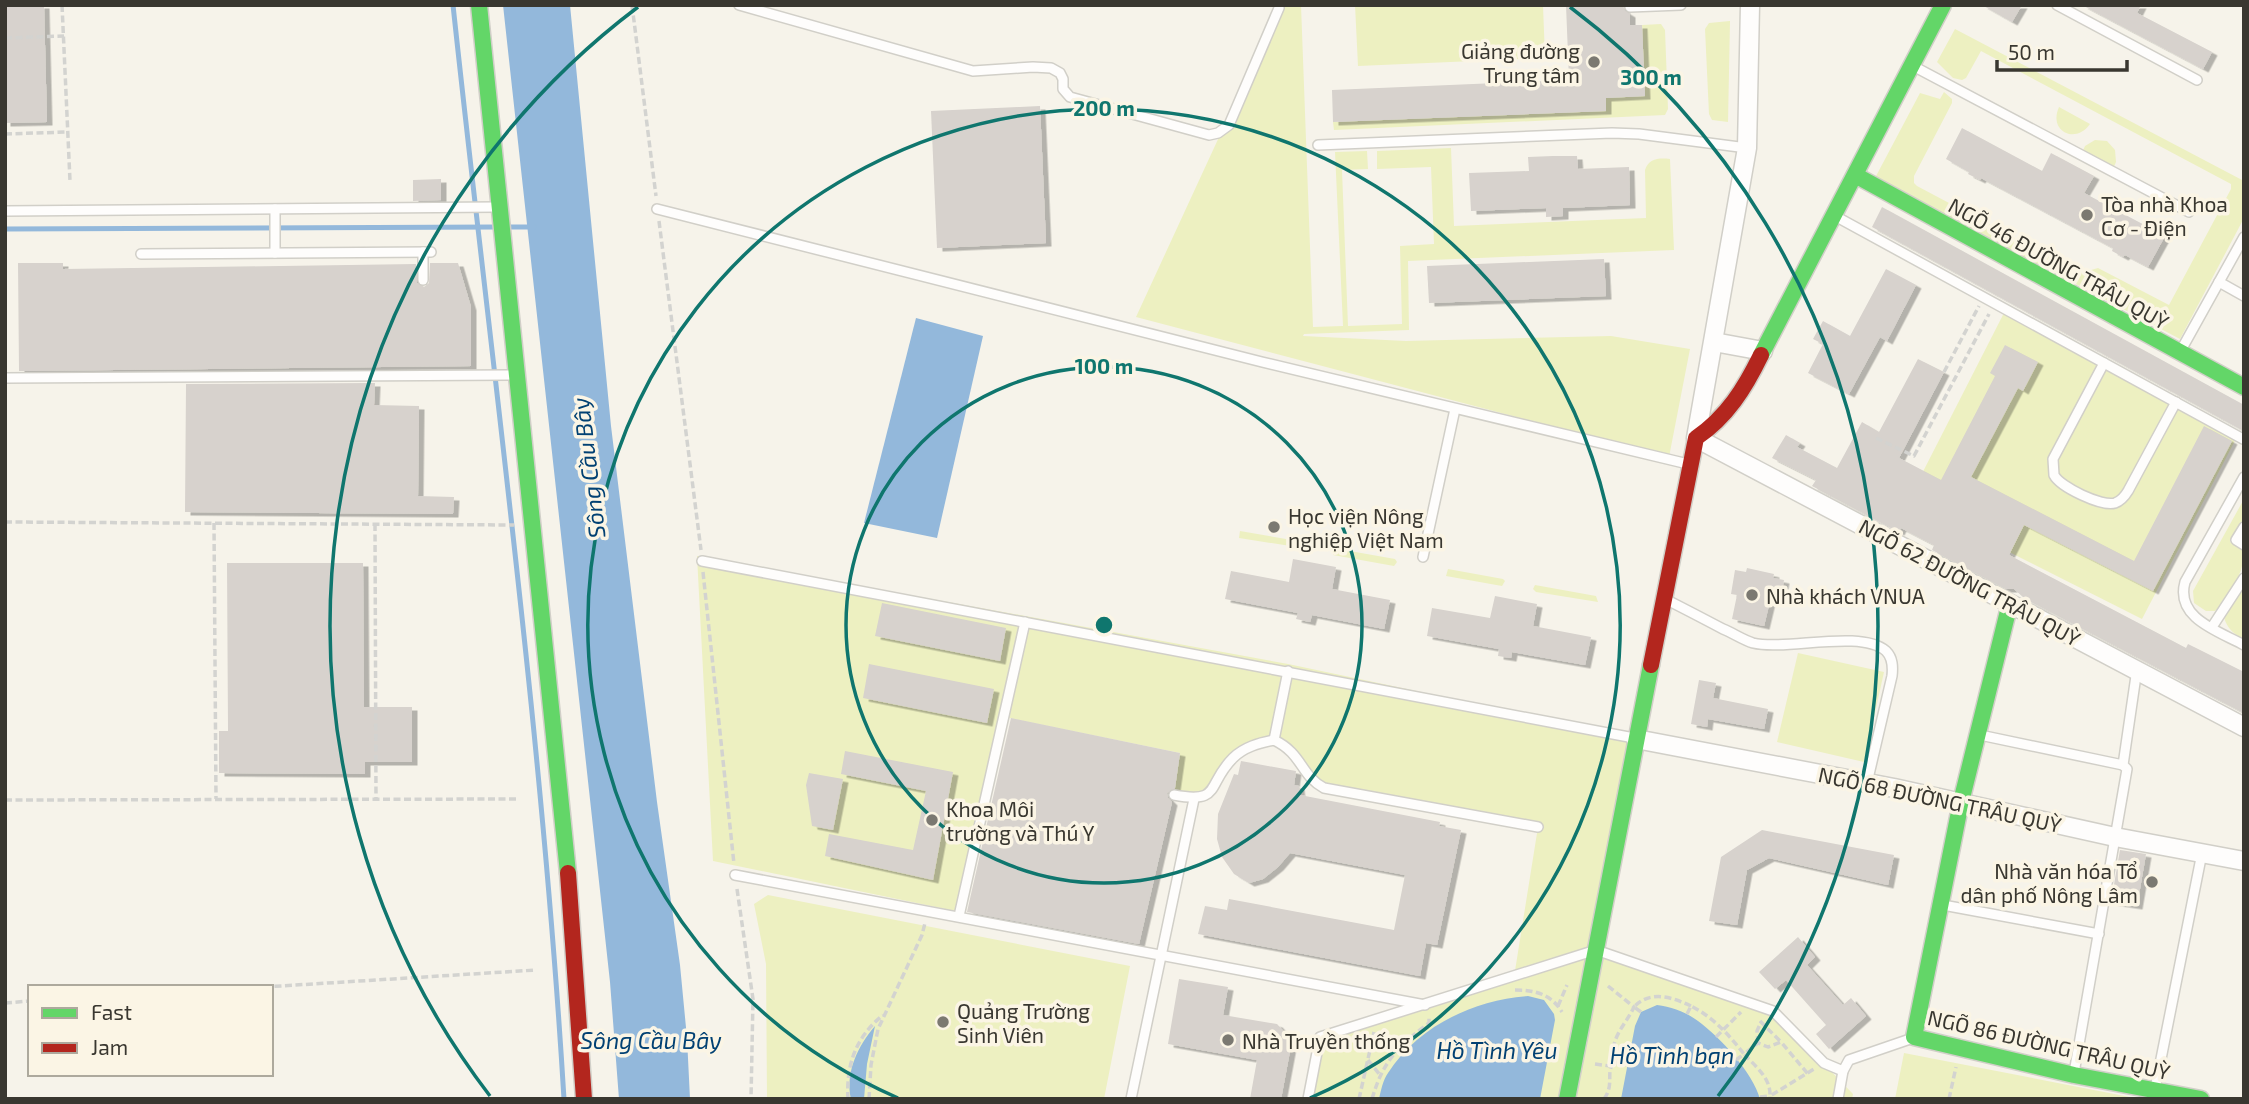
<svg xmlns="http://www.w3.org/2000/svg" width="2249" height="1104" viewBox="0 0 2249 1104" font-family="'Exo 2',sans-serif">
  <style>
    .green { fill: #edf0c1 }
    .water { fill: #93b8db }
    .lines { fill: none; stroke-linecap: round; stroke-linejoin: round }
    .stream { stroke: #93b8db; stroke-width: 5 }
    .building { fill: #d7d2cd; filter: url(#shadow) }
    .lane-casing { stroke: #d1cfc8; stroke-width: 12 }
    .street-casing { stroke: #d1cfc8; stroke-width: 21 }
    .fast-casing { stroke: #d1cfc8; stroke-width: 19 }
    .jam-casing { stroke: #d1cfc8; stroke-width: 19 }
    .path { stroke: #d3d3d0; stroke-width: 3.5; stroke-dasharray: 7 3.5; stroke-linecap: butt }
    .lane { stroke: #fefdfc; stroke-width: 9 }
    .street { stroke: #fefdfc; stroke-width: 18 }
    .fast { stroke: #63d668; stroke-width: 16 }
    .jam { stroke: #b3261e; stroke-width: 16 }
    .ring { fill: none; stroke: #0f766e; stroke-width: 3.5 }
    .poi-dot { fill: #7b7971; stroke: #fbf5e5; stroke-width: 2.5 }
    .labels { text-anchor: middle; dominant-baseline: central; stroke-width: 7; stroke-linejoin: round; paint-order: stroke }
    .poi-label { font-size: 21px; fill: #393730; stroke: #fbf5e5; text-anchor: start }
    .street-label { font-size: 21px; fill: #393730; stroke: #fbf5e5 }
    .water-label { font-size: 23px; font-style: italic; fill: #024173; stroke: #fbf5e5 }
    .centre { fill: #0f766e; stroke: #fbf5e5; stroke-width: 3.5 }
    .ring-label { font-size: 21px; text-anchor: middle; font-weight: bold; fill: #0f766e; stroke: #fbf5e5; stroke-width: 7; stroke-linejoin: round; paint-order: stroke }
  </style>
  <defs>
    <filter id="shadow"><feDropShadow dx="5.5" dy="3.5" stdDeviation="0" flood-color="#0004"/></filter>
  </defs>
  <rect width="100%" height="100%" fill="#f6f3ea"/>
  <g class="green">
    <path d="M1280 5H1301L1313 327 1343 326 1335 152 1367 151 1368 169 1342 170 1348 326 1402 324 1400 246 1434 244 1431 167 1377 169V151L1451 148 1454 226 1646 218 1645 170C1649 158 1659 158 1670 159L1674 250 1408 261 1409 330 1304 334 1303 336 1406 341 1611 336 1690 349 1669 457 1136 317Z"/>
    <path d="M1355 5H1543L1545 58 1358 66Z"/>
    <path d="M1730 21 1728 122 1712 120 1709 114 1705 29 1709 23Z"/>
    <path d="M1661 24 1665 30 1668 109 1665 115 1334 130 1333 122 1606 111V98L1645 96 1642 25Z"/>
    <path d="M1955 29 2244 181V218L2180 339 1875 178 1920 93 1940 99 1944 92 1952 99V103L1914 176V183L1917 186 2081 273 2098 268 2169 305 2231 189V184L1981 51 1966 78 1962 80 1953 78 1937 62Z"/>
    <path d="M2059 107 2090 124C2075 145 2048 131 2059 107Z"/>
    <path d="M2095 140 2107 141 2115 150 2116 162 2113 169 2082 153 2085 146Z"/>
    <path d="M2006 309 2238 435 2142 619 1908 501Z"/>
    <path d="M2244 499V519L2230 542 2244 551C2244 572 2231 596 2215 611H2206L2194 603 2193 591Z"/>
    <path d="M1240 531 1303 542V548L1239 538Z"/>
    <path d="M1333 548 1395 559 1397 562 1394 566 1333 555Z"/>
    <path d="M697 556 1288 664 1635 737 1597 950 1773 1011 1853 1094 1852 1099H1308L1320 1037 1514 977 1538 827 1324 788 1300 759 1274 740 1240 752 1204 797 1174 795 1180 753 1009 718 965 913 713 861Z"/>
    <path d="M1448 569 1503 579 1505 581 1502 586 1446 576Z"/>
    <path d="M1535 585 1596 596 1598 602 1536 592 1533 589Z"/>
    <path d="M2242 587H2244V639C2233 634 2227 628 2224 617Z"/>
    <path d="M1798 653 1884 672 1864 762 1777 742Z"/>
    <path d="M768 895 1130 966 1104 1099H767L766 964 754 904Z"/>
    <path d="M1904 1053 2140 1099H1895Z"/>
  </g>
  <g class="water">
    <path d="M503 5H570L611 426 657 802 680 965 687 1038 690 1099H619L610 982Z"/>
    <path d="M916 318 983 336 937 538 864 523Z"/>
    <path d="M1528 996 1544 1000 1554 1014 1555 1020 1540 1099H1379C1381 1090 1383 1080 1388 1073 1418 1026 1474 1000 1528 996Z"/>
    <path d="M1657 1005C1672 1007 1686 1012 1698 1021 1720 1037 1753 1073 1760 1099H1621L1635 1026 1641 1012Z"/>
    <path d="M875 1026 867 1064 864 1099H851C845 1072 858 1046 875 1026Z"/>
  </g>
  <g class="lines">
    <g class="stream">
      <path d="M453 5C492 369 542 733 564 1099"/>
      <path d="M509 227H534"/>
      <path d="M5 229 496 227"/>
    </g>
  </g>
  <g class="building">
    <path d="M5 5H44L47 122 5 123Z"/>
    <path d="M1566 5H1623L1625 11 1630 14V25H1642L1645 96 1606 98V111L1333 122 1332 90 1569 80Z"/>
    <path d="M1982 5H2022L2012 22Z"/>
    <path d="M2082 5H2141L2137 13 2212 52 2203 69Z"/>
    <path d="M1040 106 1046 243 937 248 931 111Z"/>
    <path d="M1962 128 2042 171 2051 153 2094 176 2084 193 2165 236 2148 267 2125 255 2123 257 2112 251 2113 248 1981 178 1980 180 1968 174 1969 172 1946 159Z"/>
    <path d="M1553 156H1577L1578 169 1629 167 1630 205 1563 208V216L1546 217V208L1471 211 1469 173 1529 171 1528 157Z"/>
    <path d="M441 179V200L413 201V180Z"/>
    <path d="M1882 207 2244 405V431L1872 227Z"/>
    <path d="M1604 259 1606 296 1429 303 1427 266Z"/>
    <path d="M18 263H63V269L416 264 417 283 424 287 429 283 430 263H458L471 307V366L19 371Z"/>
    <path d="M1886 269 1916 285 1887 341 1880 337 1849 394 1808 373 1823 344 1813 339 1823 321 1850 336Z"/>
    <path d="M2005 345 2038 362 2023 391 2018 388 1971 477 2134 561 2204 426 2232 441 2153 591 2024 525 2009 555 2186 648 2188 644 2244 672V713L2024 598 2014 589H2006L1932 550 1934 545 1901 528 1899 532 1812 486 1816 480 1772 458 1786 435 1800 443 1797 447 1837 468 1862 422 1879 432 1918 359 1944 372 1899 458 1941 480 1995 376 1990 373Z"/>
    <path d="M375 383 374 405 419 406 418 496 454 497 453 514 185 512 186 384Z"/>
    <path d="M1293 559 1336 567 1332 589 1390 600 1384 629 1312 615 1310 622 1296 619 1298 613 1225 599 1231 571 1289 582Z"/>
    <path d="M227 563H363L364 707H412V762H365V774L219 773V731H228Z"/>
    <path d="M1747 568 1774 574 1773 578 1784 580 1780 603 1770 601 1764 626 1732 619 1737 595 1731 594 1735 570 1746 572Z"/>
    <path d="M1495 596 1537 604 1533 626 1591 637 1585 665 1512 652 1511 658 1498 656 1499 649 1427 636 1432 608 1490 618Z"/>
    <path d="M882 603 1006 628 1000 661 875 636Z"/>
    <path d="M869 664 994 689 987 723 863 698Z"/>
    <path d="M1699 680 1716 683 1713 698 1768 709 1764 729 1708 719 1707 727 1691 724Z"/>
    <path d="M1011 718 1180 753 1175 788 1167 793 1168 798 1172 802 1139 944 967 912Z"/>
    <path d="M845 751 953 772 933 880 825 856 829 834 913 850 926 791 841 774Z"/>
    <path d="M1241 761 1296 771 1294 785 1299 786 1300 795 1440 822 1439 826 1461 830 1437 945 1426 943 1420 976 1198 934 1205 906 1227 910 1229 899 1394 930 1405 875 1290 853 1278 867 1263 879 1249 883 1234 874 1222 857 1217 839 1218 814 1234 774 1238 775Z"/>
    <path d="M809 773 843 779 833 830 812 826 806 785Z"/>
    <path d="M1762 830 1894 855 1888 885 1769 858 1747 870 1737 925 1709 921 1721 857Z"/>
    <path d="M2120 850 2146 854 2137 906 2111 902Z"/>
    <path d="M1798 937 1815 957 1807 965 1843 1005 1851 998 1866 1016 1829 1049 1816 1034 1826 1025 1786 980 1775 989 1759 972Z"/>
    <path d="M1179 979 1228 987 1223 1015 1277 1024 1287 1035 1291 1046 1281 1099H1250L1257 1060 1168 1044Z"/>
  </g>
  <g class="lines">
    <g class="lane-casing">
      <g id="lane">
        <path d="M739 5 973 71 1033 67 1051 68 1060 73 1063 79V89L1070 97 1209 135 1218 133 1229 125 1279 8"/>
        <path d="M2057 5 2197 80"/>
        <path d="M1630 7 1681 5"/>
        <path d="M1913 66 2189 212"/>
        <path d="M1318 145 1612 133 1639 134 1747 148"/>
        <path d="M275 209V253"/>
        <path d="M657 209 1262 362 1688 464"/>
        <path d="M5 211 497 207"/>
        <path d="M1835 216 2243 439"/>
        <path d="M423 252V280"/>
        <path d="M141 254 431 252"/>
        <path d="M2219 282 2244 296"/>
        <path d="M2180 352 2244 237"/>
        <path d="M2104 363 2053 459 2054 475C2060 487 2102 507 2115 503 2121 501 2125 496 2128 491L2176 402"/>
        <path d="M5 378 514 375"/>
        <path d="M2244 477 2185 582C2175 618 2218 631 2244 645"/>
        <path d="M2244 527 2236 540 2244 545"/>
        <path d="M1423 557 1455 409"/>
        <path d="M702 561 1634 738"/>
        <path d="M1665 599C1685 609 1704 619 1723 629 1733 633 1743 640 1753 643 1786 651 1860 629 1886 651 1893 658 1893 667 1892 676L1867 783"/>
        <path d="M2212 627 2244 578"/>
        <path d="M1980 735 2123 765"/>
        <path d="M1274 740 1288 671"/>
        <path d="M1174 795C1222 804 1206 785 1233 758 1244 747 1259 743 1274 740 1303 754 1300 775 1324 788L1538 827"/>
        <path d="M735 875 1425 1005"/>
        <path d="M1943 905 2099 934"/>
        <path d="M959 916 1025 622"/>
        <path d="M2074 1073 2127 769 2123 765 2137 669"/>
        <path d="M2155 1089 2202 853"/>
        <path d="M1131 1099 1194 799"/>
        <path d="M1308 1099 1320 1037 1596 950 1773 1011 1824 1063 1843 1071"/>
        <path d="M1838 1099 1843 1071 1849 1060 1913 1038"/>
      </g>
    </g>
    <g class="street-casing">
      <g id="street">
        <path d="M1750 5 1747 148 1696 438 2244 727"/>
        <path d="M1714 342 1763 351"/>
        <path d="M1636 739 1894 788 2115 837 2244 861"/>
      </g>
    </g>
    <g class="fast-casing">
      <g id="fast">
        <path d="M479 5 568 873"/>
        <path d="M1855 175 2244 387"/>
        <path d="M1761 355 1943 5"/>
        <path d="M2010 603 1961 802 1914 1037 2074 1075 2201 1099"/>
        <path d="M1567 1099 1651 665"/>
      </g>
    </g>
    <g class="jam-casing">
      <g id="jam">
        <path d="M1651 665 1696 438C1727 417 1745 388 1761 355"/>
        <path d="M568 873 584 1099"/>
      </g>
    </g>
    <g class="path">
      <path d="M62 5 70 181"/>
      <path d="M632 5 656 196"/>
      <path d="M5 38 64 36"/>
      <path d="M5 134 68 132"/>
      <path d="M659 221 701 550"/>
      <path d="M1944 372 1979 306"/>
      <path d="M1876 438 1914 456 1989 314"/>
      <path d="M5 522 514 525"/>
      <path d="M214 523 216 799"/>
      <path d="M375 524 376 799"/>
      <path d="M703 572 734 864"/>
      <path d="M5 800 519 799"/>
      <path d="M737 889 753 999 751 1099"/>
      <path d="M1608 986 1634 1007C1625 1026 1609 1038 1614 1062L1628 1065"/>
      <path d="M264 987 536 970"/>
      <path d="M1515 990C1535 990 1551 994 1562 1012"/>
      <path d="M5 1003 30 1001"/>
      <path d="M1558 1006 1567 985"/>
      <path d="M1641 1012 1634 1007C1650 990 1672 997 1691 1006"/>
      <path d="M1687 1014 1691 1006C1713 1017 1729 1035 1744 1054L1758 1043 1768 1047 1781 1042 1808 1074"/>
      <path d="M1760 1021 1781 1042"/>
      <path d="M1716 1037 1741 1012"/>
      <path d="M1758 1043 1757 1031 1761 1022"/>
      <path d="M1368 1060 1380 1075"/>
      <path d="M1736 1060 1744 1054C1755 1066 1771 1078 1770 1096L1814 1069"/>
      <path d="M1595 1064 1610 1066"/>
      <path d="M1760 1097 1770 1096V1099"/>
      <path d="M848 1099C846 1064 856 1037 883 1015"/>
      <path d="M869 1099 871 1065 878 1029 922 935 925 923"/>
      <path d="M1359 1099 1374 1032"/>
      <path d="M1372 1099C1383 1061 1398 1046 1429 1023V1017"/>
      <path d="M1604 1099C1615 1084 1605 1072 1614 1062"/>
      <path d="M1949 1099 1956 1067"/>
    </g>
    <use href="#lane" class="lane"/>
    <use href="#street" class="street"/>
    <use href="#fast" class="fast"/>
    <use href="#jam" class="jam"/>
  </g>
  <g class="ring">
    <circle cx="1104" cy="625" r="258"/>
    <path d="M898 1098A516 516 0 1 1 1310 1098"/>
    <path d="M490 1096A774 774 0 0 1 638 7M1570 7A774 774 0 0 1 1718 1096"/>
  </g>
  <g class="poi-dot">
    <circle cx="1594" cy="62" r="7"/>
    <circle cx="2087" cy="215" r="7"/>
    <circle cx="1274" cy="527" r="7"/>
    <circle cx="1752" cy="595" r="7"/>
    <circle cx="932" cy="820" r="7"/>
    <circle cx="2152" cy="882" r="7"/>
    <circle cx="943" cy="1022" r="7"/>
    <circle cx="1228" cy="1040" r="7"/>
  </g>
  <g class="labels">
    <g class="poi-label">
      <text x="1580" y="50" text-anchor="end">Giảng đường<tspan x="1580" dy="24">Trung tâm</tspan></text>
      <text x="2101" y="203">Tòa nhà Khoa<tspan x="2101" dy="24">Cơ - Điện</tspan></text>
      <text x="1288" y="515">Học viện Nông<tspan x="1288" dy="24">nghiệp Việt Nam</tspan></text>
      <text x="1766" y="595">Nhà khách VNUA</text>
      <text x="946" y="808">Khoa Môi<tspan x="946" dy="24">trường và Thú Y</tspan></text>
      <text x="2138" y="870" text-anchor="end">Nhà văn hóa Tổ<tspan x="2138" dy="24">dân phố Nông Lâm</tspan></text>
      <text x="957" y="1010">Quảng Trường<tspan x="957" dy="24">Sinh Viên</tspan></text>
      <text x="1242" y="1040">Nhà Truyền thống</text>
    </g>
    <g class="street-label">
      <text transform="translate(2059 263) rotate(29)">NGÕ 46 ĐƯỜNG TRÂU QUỲ</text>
      <text transform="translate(1970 582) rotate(28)">NGÕ 62 ĐƯỜNG TRÂU QUỲ</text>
      <text transform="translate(1940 799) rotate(12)">NGÕ 68 ĐƯỜNG TRÂU QUỲ</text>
      <text transform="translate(2049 1044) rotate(13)">NGÕ 86 ĐƯỜNG TRÂU QUỲ</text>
    </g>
    <g class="water-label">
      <text transform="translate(588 468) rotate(-97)">Sông Cầu Bây</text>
      <text x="651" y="1040">Sông Cầu Bây</text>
      <text x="1497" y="1050">Hồ Tình Yêu</text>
      <text x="1672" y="1055">Hồ Tình bạn</text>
    </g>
  </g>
  <circle cx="1104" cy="625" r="10" class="centre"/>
  <g class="ring-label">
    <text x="1651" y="85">300 m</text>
    <text x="1104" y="116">200 m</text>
    <text x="1104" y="374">100 m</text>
  </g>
  <rect width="2249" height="1104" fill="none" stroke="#393730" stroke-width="14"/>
  <rect x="28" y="985" width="245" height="91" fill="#fbf5e5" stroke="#ada99d" stroke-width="2"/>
  <rect x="42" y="1008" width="35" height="10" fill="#63d668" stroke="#ada99d" stroke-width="2"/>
  <text x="91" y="1020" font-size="21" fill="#393730">Fast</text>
  <rect x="42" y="1043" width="35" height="10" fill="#b3261e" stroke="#ada99d" stroke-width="2"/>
  <text x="91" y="1055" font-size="21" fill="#393730">Jam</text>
  <path d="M1997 60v10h130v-10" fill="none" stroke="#393730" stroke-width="3.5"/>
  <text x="2008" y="60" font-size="21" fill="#393730" stroke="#fbf5e5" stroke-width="5" paint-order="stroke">50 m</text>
</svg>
